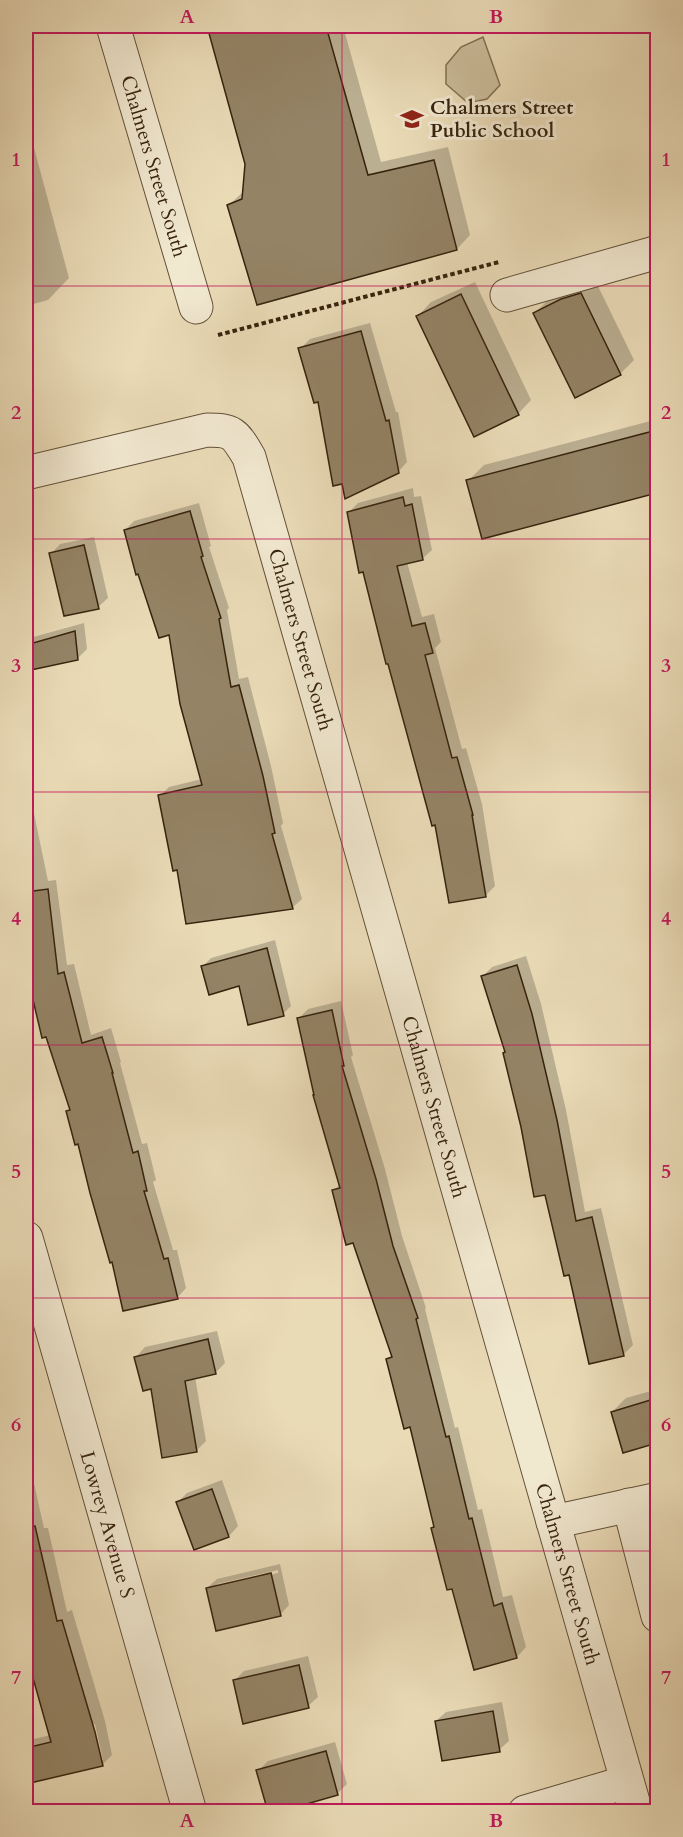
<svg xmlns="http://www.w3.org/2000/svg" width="683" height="1837" viewBox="0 0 683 1837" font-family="Cardo,serif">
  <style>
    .green { fill: #cbbc9a; stroke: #807054; stroke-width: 1.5 }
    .shadow { fill: #0003; fill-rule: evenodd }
    .building { fill: #948365; stroke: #36230d; stroke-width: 1.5 }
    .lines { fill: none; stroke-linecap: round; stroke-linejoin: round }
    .minor-casing { stroke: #635138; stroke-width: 35 }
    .path { stroke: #36230d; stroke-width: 4; stroke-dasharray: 4.5 3; stroke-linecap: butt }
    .minor { stroke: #f1e8d0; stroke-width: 33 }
    .grid { fill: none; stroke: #c2185b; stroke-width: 1.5; stroke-opacity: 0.55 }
    .labels { text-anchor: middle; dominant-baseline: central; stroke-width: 6; stroke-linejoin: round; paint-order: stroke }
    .poi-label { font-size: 20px; font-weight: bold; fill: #36230d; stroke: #f1e8d0; text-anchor: start }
    .street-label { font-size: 20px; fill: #36230d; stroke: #f1e8d0 }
    .neatline { fill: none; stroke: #c2185b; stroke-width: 2 }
    .grid-label { font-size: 20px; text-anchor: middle; font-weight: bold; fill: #c2185b }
  </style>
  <rect width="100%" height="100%" fill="#eadbb7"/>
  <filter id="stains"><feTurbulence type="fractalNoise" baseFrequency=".00333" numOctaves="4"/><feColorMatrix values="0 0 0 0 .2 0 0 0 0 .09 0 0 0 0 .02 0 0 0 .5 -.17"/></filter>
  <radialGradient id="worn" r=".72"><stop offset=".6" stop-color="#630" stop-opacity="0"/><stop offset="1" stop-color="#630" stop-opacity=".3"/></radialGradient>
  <path class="green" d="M483 37 500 85 487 99 468 103 446 84V65L461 47Z"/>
  <g class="shadow">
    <path d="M26 26H35L26 35Z"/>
    <path d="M208 26H343L381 162 448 147 470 235 457 249 258 304 229 205 244 191 247 164Z"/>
    <path d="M26 118 69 278 48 300 26 306Z"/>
    <path d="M595 280 634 360 620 374 535 313 549 299Z"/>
    <path d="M475 282 531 400 518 414 418 316 431 302Z"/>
    <path d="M370 323 396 412H398L407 462 398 472 319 400 300 349 310 339Z"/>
    <path d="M658 419V491L483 537 468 481 484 465Z"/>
    <path d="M413 488 414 497 421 496 432 550 422 559 407 562 422 617 434 614 441 642 435 648 462 749 466 748 482 804 495 886 485 896 436 823 349 512 358 503Z"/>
    <path d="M199 503 211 546 209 547 229 608 227 610 239 679 248 677 271 766 283 823 281 826 302 899 293 907 187 922 178 868 160 796 169 787 202 779 170 633 125 530 134 521Z"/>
    <path d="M94 537 108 598 98 607 51 554 60 544Z"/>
    <path d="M84 623 87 649 78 658 26 669V639Z"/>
    <path d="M26 787 29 799H31L48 881 56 880 67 965 74 964 91 1035 111 1028 121 1062 120 1063 142 1144 147 1143 156 1180 153 1182 173 1250H177L186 1288 177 1298 113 1261 79 1142 68 1112 71 1109 47 1035 44 1036 26 964Z"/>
    <path d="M275 940 291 1006 283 1014 240 984 202 967 211 958Z"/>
    <path d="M526 956 541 1004 566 1110 585 1212 601 1208 633 1345 623 1355 570 1273 483 976 492 967Z"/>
    <path d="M341 1001 353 1055 351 1057 385 1169 402 1236 426 1308 425 1309 455 1428 458 1427 478 1510 482 1509 503 1597 512 1595 526 1647 517 1657 436 1526 411 1426 388 1359 393 1354 354 1242 334 1191 340 1184 299 1018 308 1009Z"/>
    <path d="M217 1331 225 1363 215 1373 195 1377 206 1441 196 1451 152 1388 136 1357 145 1347Z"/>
    <path d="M658 1389V1442L624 1451 612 1412 626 1398Z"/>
    <path d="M26 1448 44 1528H48L67 1612 72 1610 105 1721 112 1755 102 1765 31 1781 26 1756V1748L34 1739 51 1735 26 1648ZM95 1724 103 1760H100L92 1725Z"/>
    <path d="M222 1480 238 1526 229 1536 194 1548 178 1502 187 1493Z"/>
    <path d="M280 1564 289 1605 280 1615 207 1588 217 1579ZM278 1570V1573L217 1587V1584Z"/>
    <path d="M308 1656 318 1697 308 1706 235 1680 244 1671Z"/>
    <path d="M502 1702 509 1741 499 1750 436 1721 446 1712Z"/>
    <path d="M335 1742 347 1784 337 1794 258 1771 268 1761Z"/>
  </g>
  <g class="building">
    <path d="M207 26H326L368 175 434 160 457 250 257 305 227 205 242 199 245 164Z"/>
    <path d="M581 293 621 375 575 398 533 313 561 299Z"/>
    <path d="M461 294 519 415 474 437 416 316Z"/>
    <path d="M361 331 386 421 389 420 399 473 345 499 342 484 333 486 318 402 314 403 298 348Z"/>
    <path d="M657 430V493L482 539 466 480Z"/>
    <path d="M403 497 405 506 412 504 423 560 397 566 412 626 425 623 433 653 425 655 452 758 457 757 473 815H472L486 897 449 903 435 825 432 826 388 664H386L363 572 359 573 347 512Z"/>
    <path d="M190 511 203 556 201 557 221 618 219 619 231 687 239 685 263 776 275 833 272 834 293 909 186 924 177 870 173 871 158 795 202 785 180 704 169 635 159 638 138 574 136 575 124 530Z"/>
    <path d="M84 545 99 609 64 616 49 553Z"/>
    <path d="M75 631 78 660 26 671V645Z"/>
    <path d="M48 889 58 974 64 972 82 1043 102 1037 113 1073H112L133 1153 138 1151 147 1191H144L164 1259 168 1258 178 1299 123 1311 112 1262 110 1263 90 1193 78 1144 75 1145 66 1111 70 1110 46 1037 42 1038 26 970V892Z"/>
    <path d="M267 948 284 1016 248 1025 239 986 209 995 201 966Z"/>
    <path d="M517 965 532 1014 557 1120 576 1221 592 1217 624 1356 589 1364 569 1275 564 1276 545 1195 534 1197 521 1127 503 1053 505 1052 481 976Z"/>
    <path d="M332 1010 344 1066H342L376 1179 393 1246 418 1318 416 1319 446 1437 449 1436 469 1519 472 1518 494 1606 502 1603 517 1658 474 1670 452 1589 447 1590 431 1528 434 1527 410 1427 404 1429 386 1359 392 1357 353 1243 346 1245 332 1190 340 1188 313 1095H314L297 1018Z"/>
    <path d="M208 1339 216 1374 185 1381 197 1452 162 1458 151 1389 143 1391 134 1357Z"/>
    <path d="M657 1398V1443L623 1453 611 1412Z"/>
    <path d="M212 1489 229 1537 194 1550 176 1502Z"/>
    <path d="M35 1526 57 1621 62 1620 95 1732 103 1766 30 1783 26 1763V1748L51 1742 26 1653V1527Z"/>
    <path d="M271 1573 281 1616 216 1631 206 1588Z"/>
    <path d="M299 1665 309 1708 243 1724 233 1680Z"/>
    <path d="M493 1711 500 1752 442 1761 435 1721Z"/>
    <path d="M326 1751 338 1795 279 1812H268L256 1770Z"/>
  </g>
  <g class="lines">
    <g class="minor-casing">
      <g id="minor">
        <path id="s1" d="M113 26 196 307"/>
        <path d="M507 295 658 252"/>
        <path id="s2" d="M26 473 207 430C234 430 235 434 249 457L636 1812"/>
        <path id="s3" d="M26 1238 190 1812"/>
        <path d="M629 1505 658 1616"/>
        <path d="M553 1522 658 1499"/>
        <path d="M525 1812 627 1782"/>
      </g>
    </g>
    <path class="path" d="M218 335 499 262"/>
    <use href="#minor" class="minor"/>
  </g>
  <path class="grid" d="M342 26V1812M26 286H658M26 539H658M26 792H658M26 1045H658M26 1298H658M26 1551H658"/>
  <defs>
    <g id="school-bare" transform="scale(1.8)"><path d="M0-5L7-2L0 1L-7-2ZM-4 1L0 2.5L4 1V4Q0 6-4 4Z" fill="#8f2418" stroke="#f1e8d0" stroke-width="2.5" paint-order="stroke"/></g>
  </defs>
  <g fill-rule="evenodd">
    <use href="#school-bare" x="412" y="119"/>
  </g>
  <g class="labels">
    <g class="poi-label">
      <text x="430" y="107">Chalmers Street<tspan x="430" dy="23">Public School</tspan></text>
    </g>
    <g class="street-label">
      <text stroke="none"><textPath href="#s1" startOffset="146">Chalmers Street South</textPath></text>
      <text stroke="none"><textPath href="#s2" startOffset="430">Chalmers Street South</textPath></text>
      <text stroke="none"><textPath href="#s2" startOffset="916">Chalmers Street South</textPath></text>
      <text stroke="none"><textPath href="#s3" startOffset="298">Lowrey Avenue S</textPath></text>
      <text stroke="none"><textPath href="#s2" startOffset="1402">Chalmers Street South</textPath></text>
    </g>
  </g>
  <rect width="683" height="1837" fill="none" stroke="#eadbb7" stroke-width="66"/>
  <rect x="33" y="33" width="617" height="1771" class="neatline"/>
  <g class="grid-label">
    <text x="187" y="23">A</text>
    <text x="496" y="23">B</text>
    <text x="16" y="166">1</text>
    <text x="666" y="166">1</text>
    <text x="16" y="419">2</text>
    <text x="666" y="419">2</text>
    <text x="16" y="672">3</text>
    <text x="666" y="672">3</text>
    <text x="16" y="925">4</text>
    <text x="666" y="925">4</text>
    <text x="16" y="1178">5</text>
    <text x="666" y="1178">5</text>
    <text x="16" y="1431">6</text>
    <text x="666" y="1431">6</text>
    <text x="16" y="1684">7</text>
    <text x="666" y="1684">7</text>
    <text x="187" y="1827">A</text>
    <text x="496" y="1827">B</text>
  </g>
  <rect width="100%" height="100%" filter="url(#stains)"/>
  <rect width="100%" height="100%" fill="url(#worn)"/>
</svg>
